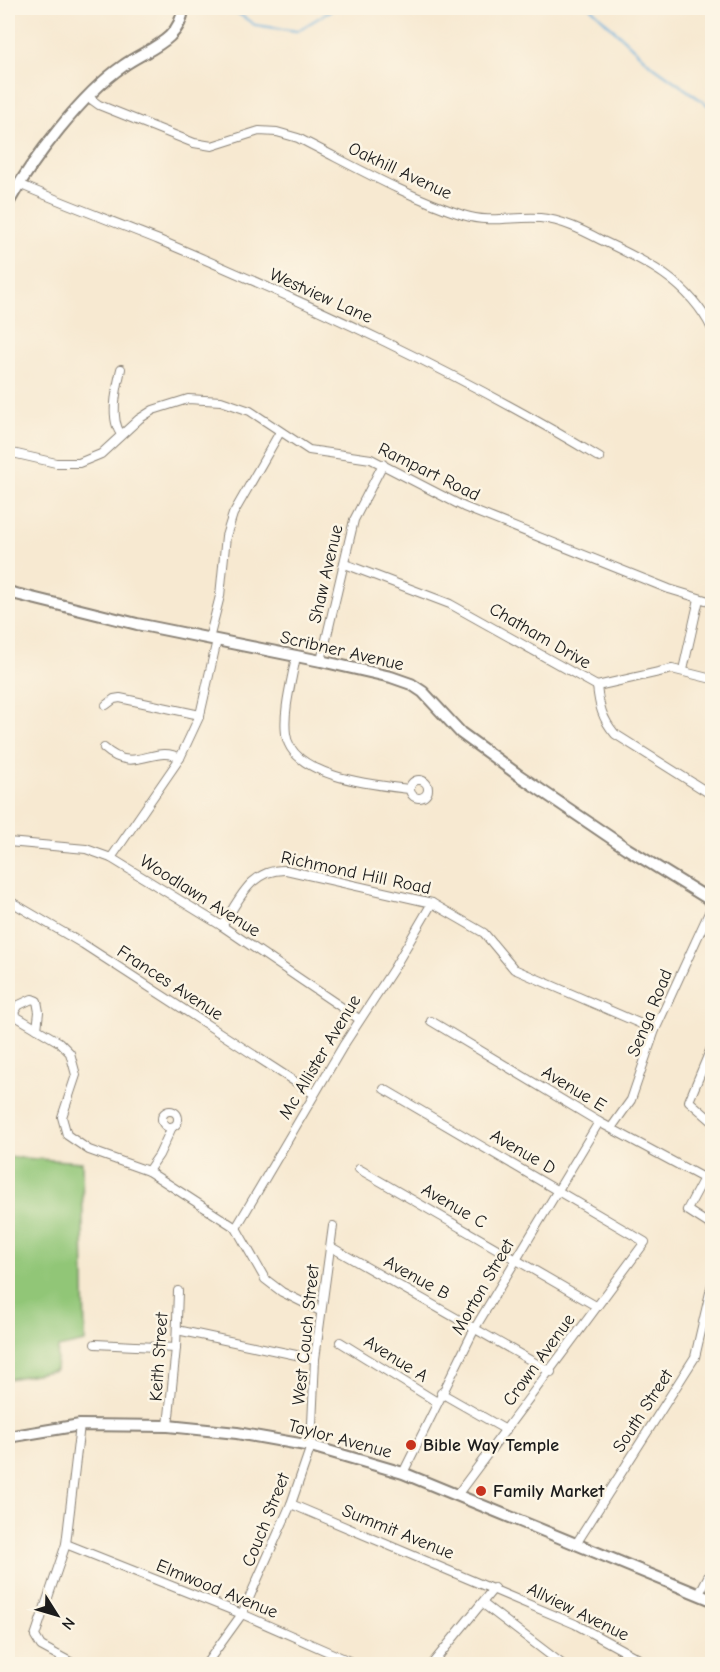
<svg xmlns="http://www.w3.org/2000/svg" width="720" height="1672" viewBox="0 0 720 1672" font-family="'Comic Neue',sans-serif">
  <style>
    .green { fill: #91c677; stroke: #56714a; stroke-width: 1.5 }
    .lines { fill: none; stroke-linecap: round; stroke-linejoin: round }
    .stream { stroke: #66addd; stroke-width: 2 }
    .street-casing { stroke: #8a8276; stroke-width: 10 }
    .secondary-casing { stroke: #8a8276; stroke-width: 14 }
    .street { stroke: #fff; stroke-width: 8 }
    .secondary { stroke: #fff; stroke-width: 10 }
    .poi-dot { fill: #c8321e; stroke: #fcf5e5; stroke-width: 2 }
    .labels { text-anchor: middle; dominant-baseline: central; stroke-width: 5; stroke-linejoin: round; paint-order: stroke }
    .street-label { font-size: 18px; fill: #1c1c1c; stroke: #fcf5e5 }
    .poi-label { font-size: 18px; font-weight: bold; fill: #1c1c1c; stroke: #fcf5e5; text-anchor: start }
  </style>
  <rect width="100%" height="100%" fill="#fcf5e5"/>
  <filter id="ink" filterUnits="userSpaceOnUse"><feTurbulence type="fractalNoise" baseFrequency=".0167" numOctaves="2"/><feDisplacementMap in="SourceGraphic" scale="12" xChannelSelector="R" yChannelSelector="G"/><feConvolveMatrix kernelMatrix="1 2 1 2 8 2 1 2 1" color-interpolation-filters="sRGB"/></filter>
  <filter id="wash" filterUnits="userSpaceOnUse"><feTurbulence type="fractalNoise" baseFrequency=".008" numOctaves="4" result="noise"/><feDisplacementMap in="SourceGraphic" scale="24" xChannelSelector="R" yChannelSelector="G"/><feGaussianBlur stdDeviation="1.35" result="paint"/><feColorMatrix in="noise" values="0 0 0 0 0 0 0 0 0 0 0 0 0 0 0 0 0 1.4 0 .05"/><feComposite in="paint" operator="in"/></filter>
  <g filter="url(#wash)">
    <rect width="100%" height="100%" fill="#f7e9d1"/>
    <path class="green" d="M8 1157 82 1162 85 1342 58 1348 56 1370 8 1379Z"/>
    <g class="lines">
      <g class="stream">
        <path d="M230 8 255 25 297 31 335 8"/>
        <path d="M591 8 650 64 712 108"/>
      </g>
    </g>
  </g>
  <g filter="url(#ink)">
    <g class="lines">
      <g class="street-casing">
        <g id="street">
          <path d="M88 97 99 105 194 143 212 146 259 131 277 132 298 138C352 165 405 196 463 215 490 224 514 216 540 218 562 220 582 230 601 240 646 261 689 282 712 329"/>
          <path d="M19 184C65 204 112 221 159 240 310 304 460 373 600 458"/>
          <path d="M121 434C109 419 117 387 121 369"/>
          <path d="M8 452 56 463H79L101 454 139 419 153 410 188 399 221 401 250 411 309 450 371 459 464 507 669 589 712 602"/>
          <path d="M345 564 450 604 597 686"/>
          <path d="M209 639 220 596 226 536 233 514 280 432"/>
          <path d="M296 656C292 680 283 710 286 734 291 777 375 785 409 789"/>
          <path d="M321 661 354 520 383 464"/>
          <path d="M683 670 699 599"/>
          <path d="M597 686C599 705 602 719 615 734L712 795"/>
          <path d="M597 686 672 669 712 679"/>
          <path d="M106 705 114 699 120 698 200 715"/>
          <path d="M104 748C135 776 154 743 180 758"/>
          <circle cx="419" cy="789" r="9"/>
          <path d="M8 842 86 849 111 858 222 926 359 1019"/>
          <path d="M111 858 180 758 200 715 217 640"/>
          <path d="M8 900 83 944 314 1094"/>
          <path d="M222 926C240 899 250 869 286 870L432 903 484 933 514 969 655 1030"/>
          <path d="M12 1014 59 1042 70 1053 76 1075 62 1117 67 1135 89 1150 148 1171 236 1228 265 1279 282 1292 320 1311"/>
          <path d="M8 1021 19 1005 32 999 37 1001 39 1012 37 1029"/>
          <path d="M431 1021 599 1122 705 1179"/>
          <path d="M712 1046 689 1101 712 1121"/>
          <path d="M384 1089 645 1242 457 1495"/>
          <circle cx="170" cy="1119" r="8"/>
          <path d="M611 1128 631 1100 655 1030 712 906"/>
          <path d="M712 1163 687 1210 712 1226"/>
          <path d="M359 1169 596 1306"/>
          <path d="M148 1171 159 1155 172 1127"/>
          <path d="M236 1228 343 1046 394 968 432 903"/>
          <path d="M331 1247 551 1372"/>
          <path d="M177 1330 315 1359"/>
          <path d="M340 1342 437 1402"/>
          <path d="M95 1344 176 1348"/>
          <path d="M441 1393 506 1430"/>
          <path d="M168 1426 176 1348 178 1291"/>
          <path d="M403 1473 475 1328 599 1122"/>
          <path d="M291 1504 575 1624 648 1664"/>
          <path d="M66 1544 242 1614 356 1664"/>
          <path d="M576 1544 695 1357 712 1284"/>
          <path d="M699 1594 712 1569"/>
          <path d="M482 1603 562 1664"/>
          <path d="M74 1664 41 1646 35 1636 66 1544 80 1425"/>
          <path d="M206 1664 242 1614 291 1504 311 1446 315 1359 333 1226"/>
          <path d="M432 1664 494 1588"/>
        </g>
      </g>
      <g class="secondary-casing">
        <g id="secondary">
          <path d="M8 203C32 160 82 94 123 66 147 49 181 41 183 8"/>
          <path d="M8 592 137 624 321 661 391 677 411 684 423 692 461 733 517 774 626 848 712 901"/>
          <path d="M8 1437 80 1425 168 1426 237 1433 311 1446 403 1473 712 1600"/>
        </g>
      </g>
      <use href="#street" class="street"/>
      <use href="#secondary" class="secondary"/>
    </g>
  </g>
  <g class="poi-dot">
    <circle cx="411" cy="1445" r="6"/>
    <circle cx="481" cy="1491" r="6"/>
  </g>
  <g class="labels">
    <g class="street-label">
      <text transform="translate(400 171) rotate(25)">Oakhill Avenue</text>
      <text transform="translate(321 296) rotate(24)">Westview Lane</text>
      <text transform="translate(429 472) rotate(26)">Rampart Road</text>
      <text transform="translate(326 574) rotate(-77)">Shaw Avenue</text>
      <text transform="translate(540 636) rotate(30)">Chatham Drive</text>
      <text transform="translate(342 651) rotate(13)">Scribner Avenue</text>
      <text transform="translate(356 873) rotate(12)">Richmond Hill Road</text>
      <text transform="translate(200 896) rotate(32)">Woodlawn Avenue</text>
      <text transform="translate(170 983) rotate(33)">Frances Avenue</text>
      <text transform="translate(650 1013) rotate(-68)">Senga Road</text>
      <text transform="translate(320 1057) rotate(-59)">Mc Allister Avenue</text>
      <text transform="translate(574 1089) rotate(31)">Avenue E</text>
      <text transform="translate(523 1152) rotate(30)">Avenue D</text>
      <text transform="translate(454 1206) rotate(30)">Avenue C</text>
      <text transform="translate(417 1278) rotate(29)">Avenue B</text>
      <text transform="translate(483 1287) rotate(-60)">Morton Street</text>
      <text transform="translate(306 1335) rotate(-84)">West Couch Street</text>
      <text transform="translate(159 1357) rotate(-86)">Keith Street</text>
      <text transform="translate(396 1359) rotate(32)">Avenue A</text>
      <text transform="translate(539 1360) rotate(-54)">Crown Avenue</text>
      <text transform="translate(643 1411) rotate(-57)">South Street</text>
      <text transform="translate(340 1439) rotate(15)">Taylor Avenue</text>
      <text transform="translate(266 1520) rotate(-68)">Couch Street</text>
      <text transform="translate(398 1532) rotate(22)">Summit Avenue</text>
      <text transform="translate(217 1589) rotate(22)">Elmwood Avenue</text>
      <text transform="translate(578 1612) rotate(26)">Allview Avenue</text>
    </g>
    <g class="poi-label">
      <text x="423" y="1445">Bible Way Temple</text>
      <text x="493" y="1491">Family Market</text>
    </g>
  </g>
  <rect width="720" height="1672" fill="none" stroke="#fcf5e5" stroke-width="30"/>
  <g transform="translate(57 1615) rotate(127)" stroke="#fcf5e5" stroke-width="4.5" paint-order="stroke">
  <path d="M0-4.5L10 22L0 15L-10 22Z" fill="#1c1c1c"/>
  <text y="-9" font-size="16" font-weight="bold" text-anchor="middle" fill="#1c1c1c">N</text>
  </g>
</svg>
